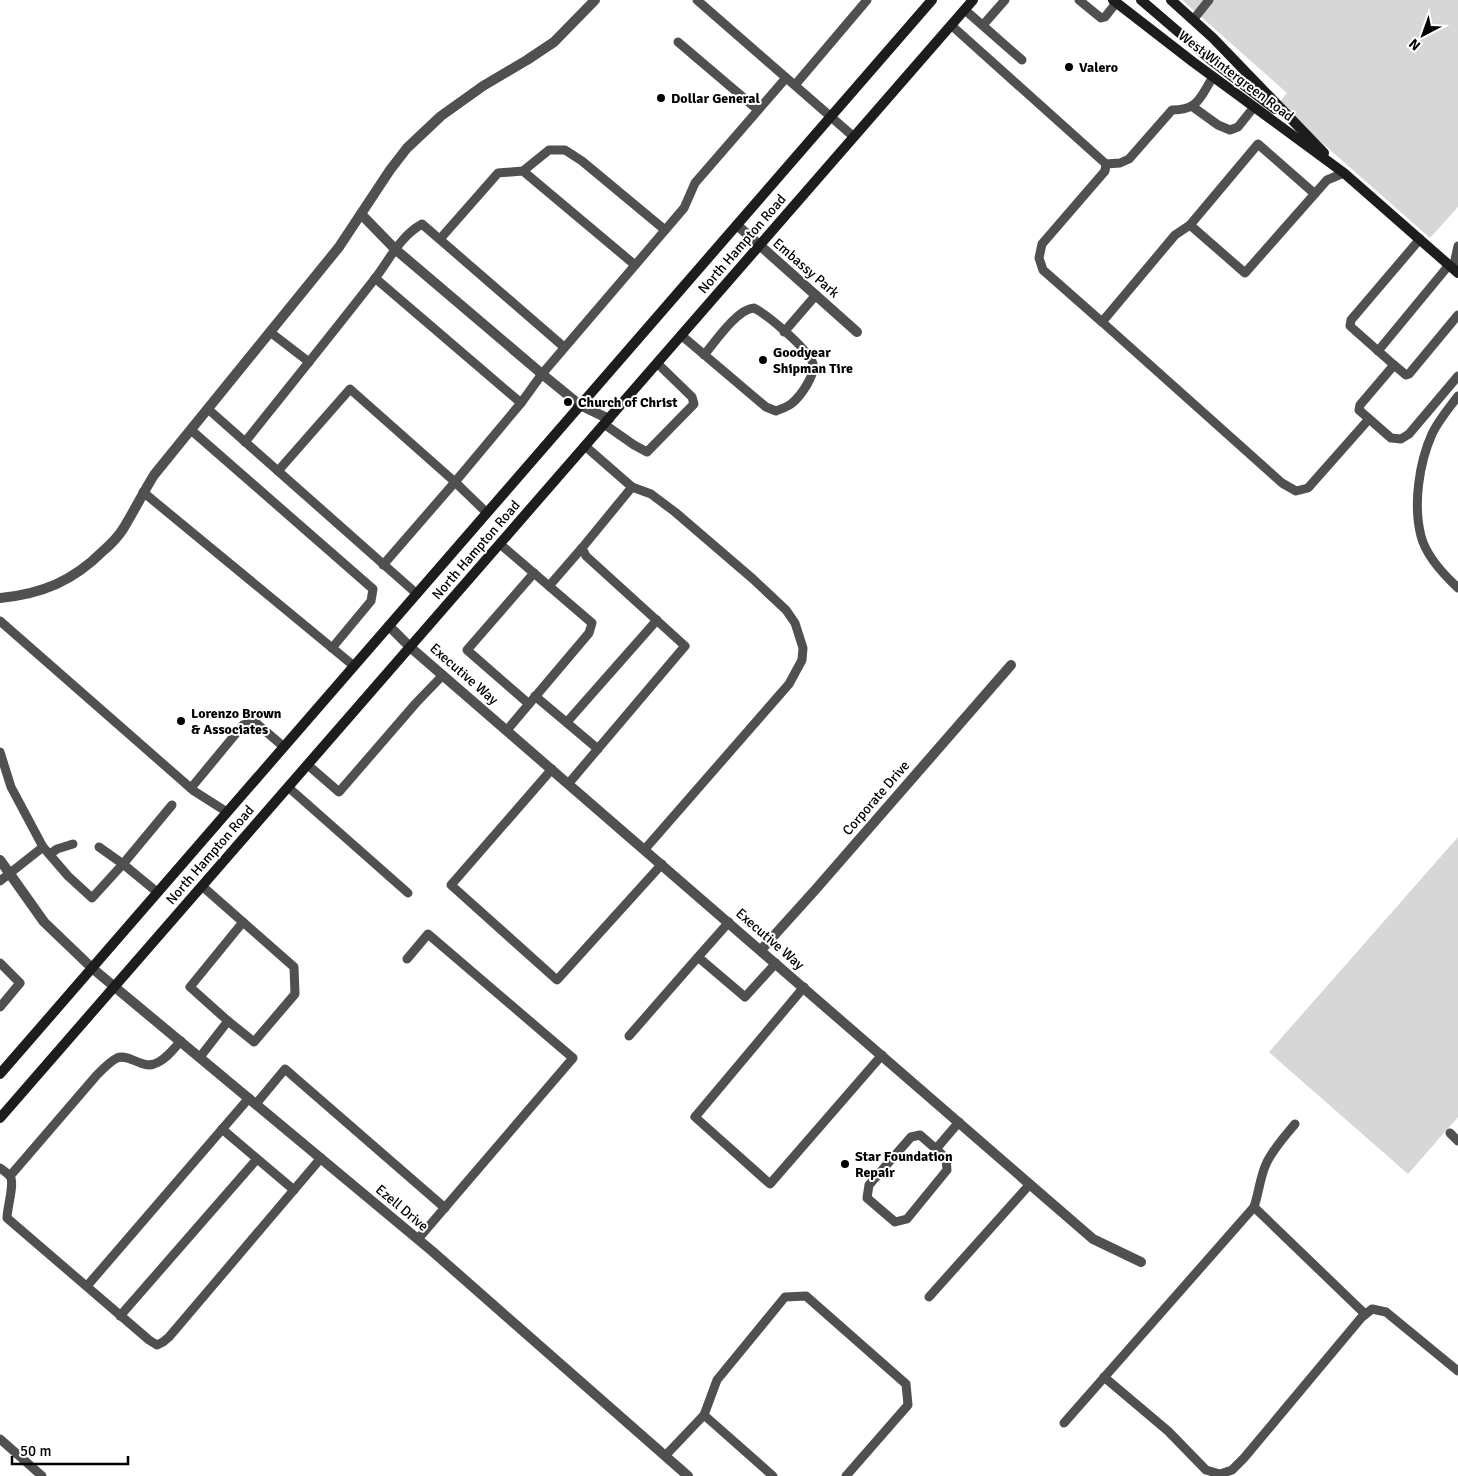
<svg xmlns="http://www.w3.org/2000/svg" width="1458" height="1476" viewBox="0 0 1458 1476" font-family="Signika,sans-serif">
  <style>
    .green { fill: #d7d7d7 }
    .lines { fill: none; stroke-linecap: round; stroke-linejoin: round }
    .service { stroke: #505050; stroke-width: 9 }
    .minor { stroke: #505050; stroke-width: 10 }
    .secondary { stroke: #1d1d1d; stroke-width: 10 }
    .poi-dot { fill: #000; stroke: #fff; stroke-width: 2 }
    .labels { text-anchor: middle; dominant-baseline: central; stroke-width: 4; stroke-linejoin: round; paint-order: stroke }
    .poi-label { font-size: 14px; font-weight: bold; fill: #000; stroke: #fff; text-anchor: start }
    .street-label { font-size: 14px; fill: #000; stroke: #fff }
  </style>
  <rect width="100%" height="100%" fill="#fff"/>
  <g class="green">
    <path d="M1182 0H1458V207L1430 238 1278 104 1287 93Z"/>
    <path d="M1458 837V1117L1408 1174 1269 1052Z"/>
  </g>
  <g class="lines">
    <g class="service">
      <path d="M697 0 854 137"/>
      <path d="M1079 0 1101 18 1105 17 1116 3"/>
      <path d="M965 10 1022 60"/>
      <path d="M1193 20 1209 0"/>
      <path d="M951 25 1106 164 1105 171 1042 244 1039 258 1043 270 1102 322 1175 235 1190 225"/>
      <path d="M983 25 1005 0"/>
      <path d="M678 42 758 110"/>
      <path d="M795 85 867 0"/>
      <path d="M1193 107 1218 125 1230 130 1238 127 1254 107"/>
      <path d="M1106 164 1120 163 1129 159 1172 110C1199 110 1200 97 1213 77"/>
      <path d="M523 171 549 150H565L582 161 665 230"/>
      <path d="M1315 194 1258 144 1190 225 1245 273 1327 180 1344 173"/>
      <path d="M440 239 498 173 523 171 635 265"/>
      <path d="M1420 239 1351 320 1350 326 1394 365 1360 405 1359 410 1391 438 1401 439 1409 434 1458 376"/>
      <path d="M1453 269 1458 246"/>
      <path d="M375 278 521 403"/>
      <path d="M1102 322 1282 483 1296 491 1308 488 1369 419"/>
      <path d="M270 332 309 362"/>
      <path d="M784 332 816 295"/>
      <path d="M681 335 766 407 776 411C781 409 787 407 791 404 800 397 818 373 812 361 804 346 768 315 754 308 737 309 715 342 704 355"/>
      <path d="M1378 351 1449 265"/>
      <path d="M1394 365 1406 375 1409 374 1458 315"/>
      <path d="M1458 396C1449 408 1438 421 1432 434 1419 463 1413 505 1421 536 1426 556 1443 574 1458 588"/>
      <path d="M208 409 417 594"/>
      <path d="M604 424 634 445 647 452 694 404 692 397 657 363"/>
      <path d="M191 430 373 589 371 601 332 648"/>
      <path d="M245 442C288 388 331 335 373 281 389 261 399 237 422 224L564 347"/>
      <path d="M278 471 350 389 455 482 521 403 542 374 684 208 695 183 786 78"/>
      <path d="M632 487 651 494 675 512 753 579 786 610 795 623 803 648 802 660 789 684 645 849"/>
      <path d="M143 492 354 666"/>
      <path d="M500 544 592 623 589 633 507 730"/>
      <path d="M383 565 455 482 487 513"/>
      <path d="M549 586 582 548"/>
      <path d="M0 621 194 791 227 812"/>
      <path d="M535 696 598 749"/>
      <path d="M529 704 467 650 534 573"/>
      <path d="M567 722 657 620"/>
      <path d="M0 752 11 787 43 847"/>
      <path d="M308 765 339 792 416 703 443 675"/>
      <path d="M552 769 451 885 557 980 662 864"/>
      <path d="M569 783 685 646 586 556 582 548 632 487 585 446"/>
      <path d="M288 787 408 893"/>
      <path d="M191 788 243 725 251 722 256 723 284 747"/>
      <path d="M99 847 123 864 172 805"/>
      <path d="M50 854 57 849 73 844"/>
      <path d="M0 881 43 847 68 876 92 898 123 864 157 892"/>
      <path d="M729 922 698 957 745 997 776 963"/>
      <path d="M407 959 428 934 573 1058 418 1239"/>
      <path d="M0 963 20 983 0 1007"/>
      <path d="M804 987 695 1117 770 1184 882 1055"/>
      <path d="M228 1021 190 987 243 922"/>
      <path d="M629 1036 698 957"/>
      <path d="M200 1057 228 1021 254 1042 295 994 294 967 202 886"/>
      <path d="M256 1104 285 1069 445 1208"/>
      <path d="M222 1129 294 1190"/>
      <path d="M1450 1133 1458 1141"/>
      <path d="M936 1149 946 1158 947 1170 907 1219 895 1222 867 1198 869 1185 911 1137 920 1135 936 1149 959 1122"/>
      <path d="M0 1168C3 1170 7 1173 10 1176 15 1183 7 1208 7 1218L149 1340 157 1345 163 1342 169 1337 321 1158"/>
      <path d="M10 1176 96 1076C102 1070 109 1062 117 1058 129 1053 142 1069 154 1064 165 1061 173 1049 181 1041"/>
      <path d="M1254 1207 1365 1314"/>
      <path d="M87 1286 249 1098"/>
      <path d="M929 1297 1030 1184"/>
      <path d="M120 1316 257 1159"/>
      <path d="M1104 1377 1168 1431 1206 1470 1220 1474 1232 1470 1244 1458 1361 1318 1372 1309 1386 1312 1458 1371"/>
      <path d="M704 1415 717 1380 785 1297 806 1296 906 1384 908 1405 846 1476"/>
      <path d="M1064 1423 1254 1207C1259 1192 1260 1176 1267 1162 1274 1148 1285 1136 1295 1124"/>
      <path d="M0 1439 42 1476"/>
      <path d="M665 1456 704 1415 773 1476"/>
    </g>
    <g class="minor">
      <path d="M361 214 395 249 542 374 580 405 609 419"/>
      <path d="M737 225 857 332"/>
      <path d="M0 598C42 594 73 581 103 551 110 545 118 537 123 529 134 511 143 493 154 475L339 247 390 170 407 148 441 116 483 86 527 60 554 42 595 0"/>
      <path d="M389 626 410 647 1093 1239 1141 1262"/>
      <path d="M0 860 44 922 92 968 432 1251 688 1476"/>
      <path d="M761 950 816 889 1011 665"/>
    </g>
    <g class="secondary">
      <path d="M1113 0 1193 62 1344 173 1458 273"/>
      <path d="M1141 0 1211 60 1275 109"/>
      <path d="M1171 0 1213 38 1324 153"/>
      <path d="M0 1074 932 0"/>
      <path d="M0 1118 973 0"/>
    </g>
  </g>
  <g class="poi-dot">
    <circle cx="1069" cy="67" r="5"/>
    <circle cx="661" cy="98" r="5"/>
    <circle cx="763" cy="360" r="5"/>
    <circle cx="568" cy="402" r="5"/>
    <circle cx="181" cy="721" r="5"/>
    <circle cx="845" cy="1164" r="5"/>
  </g>
  <g class="labels">
    <g class="poi-label">
      <text x="1079" y="67">Valero</text>
      <text x="671" y="98">Dollar General</text>
      <text x="773" y="352">Goodyear<tspan x="773" dy="16">Shipman Tire</tspan></text>
      <text x="578" y="402">Church of Christ</text>
      <text x="191" y="713">Lorenzo Brown<tspan x="191" dy="16">&amp; Associates</tspan></text>
      <text x="855" y="1156">Star Foundation<tspan x="855" dy="16">Repair</tspan></text>
    </g>
    <g class="street-label">
      <text transform="translate(1236 76) rotate(37)">West Wintergreen Road</text>
      <text transform="translate(742 244) rotate(-49)">North Hampton Road</text>
      <text transform="translate(806 268) rotate(41)">Embassy Park</text>
      <text transform="translate(476 550) rotate(-49)">North Hampton Road</text>
      <text transform="translate(464 674) rotate(41)">Executive Way</text>
      <text transform="translate(876 798) rotate(-49)">Corporate Drive</text>
      <text transform="translate(210 855) rotate(-49)">North Hampton Road</text>
      <text transform="translate(770 939) rotate(41)">Executive Way</text>
      <text transform="translate(402 1208) rotate(40)">Ezell Drive</text>
    </g>
  </g>
  <g transform="translate(1423 35) rotate(221)" stroke="#ffffff" stroke-width="4" paint-order="stroke">
  <path d="M0-4L9 19L0 12L-9 19Z" fill="#000000"/>
  <text y="-8" font-size="14" font-weight="bold" text-anchor="middle" fill="#000000">N</text>
  </g>
  <path d="M12 1456v8h116v-8" fill="none" stroke="#000000" stroke-width="2.5"/>
  <text x="20" y="1456" font-size="15" fill="#000000" stroke="#ffffff" stroke-width="4" paint-order="stroke">50 m</text>
</svg>
